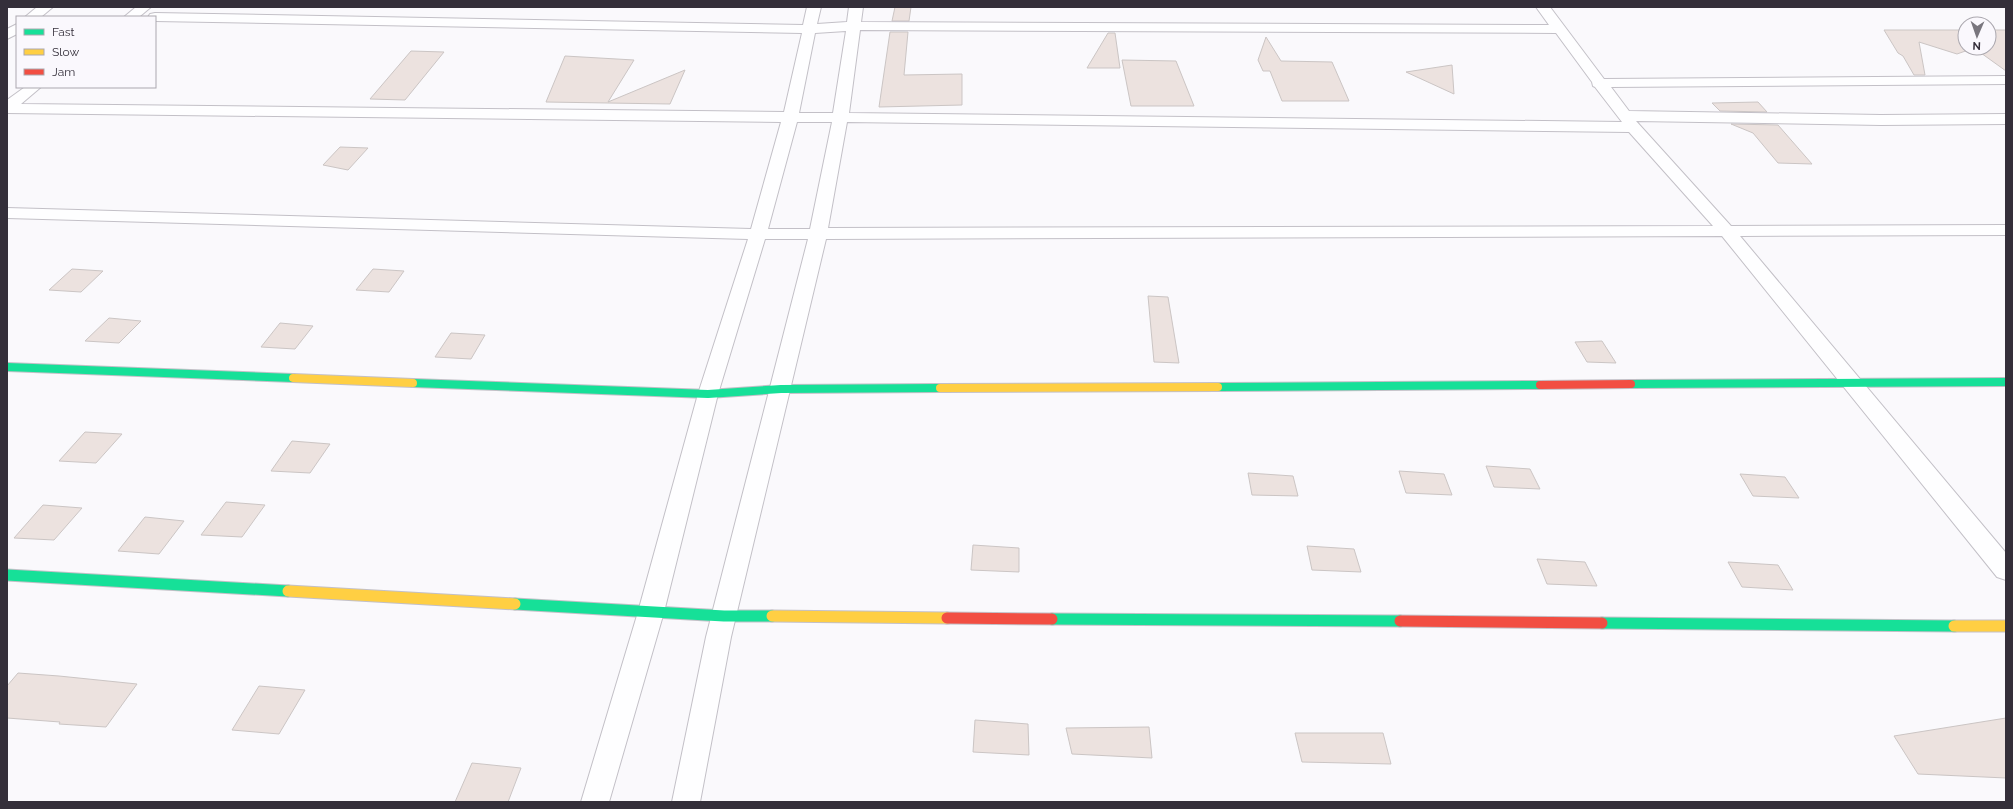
<svg xmlns="http://www.w3.org/2000/svg" width="2013" height="809" viewBox="0 0 2013 809" font-family="Raleway,sans-serif">
  <style>
    .building { fill: #ece2df; stroke: #cbc5c4 }
    .lines { fill: none; stroke-linecap: round; stroke-linejoin: round }
    .street-casing { stroke: #c3c0c7; stroke-width: 2 }
    .fast-far1-casing { stroke: #c3c0c7; stroke-width: 10 }
    .fast-casing { stroke: #c3c0c7; stroke-width: 13 }
    .slow-far1-casing { stroke: #c3c0c7; stroke-width: 10 }
    .slow-casing { stroke: #c3c0c7; stroke-width: 13 }
    .jam-far1-casing { stroke: #c3c0c7; stroke-width: 10 }
    .jam-casing { stroke: #c3c0c7; stroke-width: 13 }
    .street { fill: #fefeff; fill-rule: evenodd }
    .fast-far1 { stroke: #16e098; stroke-width: 8 }
    .fast { stroke: #16e098; stroke-width: 11 }
    .slow-far1 { stroke: #ffcf43; stroke-width: 8 }
    .slow { stroke: #ffcf43; stroke-width: 11 }
    .jam-far1 { stroke: #f24e42; stroke-width: 8 }
    .jam { stroke: #f24e42; stroke-width: 11 }
  </style>
  <rect width="100%" height="100%" fill="#faf9fc"/>
  <g class="building">
    <path d="M895 7H911L909 21H892Z"/>
    <path d="M1884 30H1965V48H1989V30H2006V71L1974 48 1957 54 1919 42 1925 75H1914L1903 56 1898 53Z"/>
    <path d="M890 32H908L904 75 962 74V105L879 107Z"/>
    <path d="M1108 33H1115L1120 68H1087Z"/>
    <path d="M1266 37 1281 61 1332 62 1349 101H1282L1270 71H1263L1258 60Z"/>
    <path d="M411 51 444 52 405 100 370 99Z"/>
    <path d="M565 56 634 60 608 102 685 70 670 104 546 102Z"/>
    <path d="M1122 60 1176 61 1194 106H1131Z"/>
    <path d="M1452 65 1454 94 1406 72Z"/>
    <path d="M1758 102 1767 112 1720 111 1712 103Z"/>
    <path d="M1731 124 1778 125 1812 164 1778 163 1753 133Z"/>
    <path d="M340 147 368 148 348 170 323 165Z"/>
    <path d="M72 269 103 271 81 292 49 290Z"/>
    <path d="M373 269 404 271 389 292 356 290Z"/>
    <path d="M1148 296 1168 297 1179 363 1154 362Z"/>
    <path d="M109 318 141 321 119 343 85 341Z"/>
    <path d="M280 323 313 326 295 349 261 347Z"/>
    <path d="M451 333 485 335 471 359 435 357Z"/>
    <path d="M1602 341 1616 363 1587 362 1575 342Z"/>
    <path d="M85 432 122 434 96 463 59 461Z"/>
    <path d="M292 441 330 444 310 473 271 471Z"/>
    <path d="M1486 466 1530 469 1540 489 1494 487Z"/>
    <path d="M1399 471 1444 474 1452 495 1406 493Z"/>
    <path d="M1248 473 1293 476 1298 496 1252 495Z"/>
    <path d="M1740 474 1785 477 1799 498 1753 496Z"/>
    <path d="M226 502 265 505 242 537 201 535Z"/>
    <path d="M43 505 82 508 54 540 14 538Z"/>
    <path d="M145 517 184 521 159 554 118 551Z"/>
    <path d="M973 545 1019 548V572L971 570Z"/>
    <path d="M1307 546 1354 549 1361 572 1312 570Z"/>
    <path d="M1537 559 1585 562 1597 586 1547 584Z"/>
    <path d="M1728 562 1778 565 1793 590 1742 587Z"/>
    <path d="M18 673 59 676 137 684 106 727 59 724 60 722 7 718V686Z"/>
    <path d="M259 686 305 690 279 734 232 730Z"/>
    <path d="M2006 718V778L1918 774 1894 736Z"/>
    <path d="M975 720 1028 724 1029 755 973 752Z"/>
    <path d="M1149 727 1152 758 1072 754 1066 728Z"/>
    <path d="M1295 733H1383L1391 764 1302 762Z"/>
    <path d="M472 763 521 768 508 802H455Z"/>
  </g>
  <g class="lines">
    <g class="street-casing">
      <g id="street">
        <path d="M37 7H53L41 17H25Z"/>
        <path d="M136 7H151L139 17H124Z"/>
        <path d="M807 7H821L817 24 847 22 849 7H863L861 22 1549 25 1536 7H1550L1604 79 2006 76V84L1611 87 1629 111 1881 115 2006 114V124L1881 125 1636 121 1731 226 2006 225V235L1740 236 2006 553V580L1997 577 1722 236 826 239 731 637 700 802H672L706 637 808 239H765L718 394 664 612 609 802H581L638 612 698 394 748 239 7 218V208L751 229 781 122 7 113V100L25 87H41L21 104 784 112 802 33 155 21V17H148L150 14 155 13 803 25ZM860 30 1556 33 1592 82 1593 86 1595 87 1622 122 849 113ZM846 31 833 113H799L815 33ZM797 122H832L810 229H768ZM847 122 1629 132 1713 226 828 228Z"/>
        <path d="M17 24V34L7 39V29Z"/>
      </g>
    </g>
    <g class="fast-far1-casing">
      <g id="fast-far1">
        <path d="M7 367 293 378"/>
        <path d="M413 383 708 394 781 389 940 388"/>
        <path d="M1631 384 2006 382"/>
        <path d="M1218 387 1540 385"/>
      </g>
    </g>
    <g class="fast-casing">
      <g id="fast">
        <path d="M7 575 288 591"/>
        <path d="M515 604 724 616H772"/>
        <path d="M1052 619 1400 621"/>
        <path d="M1602 623 1954 626"/>
      </g>
    </g>
    <g class="slow-far1-casing">
      <g id="slow-far1">
        <path d="M293 378 413 383"/>
        <path d="M940 388 1218 387"/>
      </g>
    </g>
    <g class="slow-casing">
      <g id="slow">
        <path d="M288 591 515 604"/>
        <path d="M772 616 947 618"/>
        <path d="M1954 626H2006"/>
      </g>
    </g>
    <g class="jam-far1-casing">
      <path id="jam-far1" d="M1540 385 1631 384"/>
    </g>
    <g class="jam-casing">
      <g id="jam">
        <path d="M947 618 1052 619"/>
        <path d="M1400 621 1602 623"/>
      </g>
    </g>
    <use href="#street" class="street"/>
    <use href="#fast-far1" class="fast-far1"/>
    <use href="#fast" class="fast"/>
    <use href="#slow-far1" class="slow-far1"/>
    <use href="#slow" class="slow"/>
    <use href="#jam-far1" class="jam-far1"/>
    <use href="#jam" class="jam"/>
  </g>
  <rect width="2013" height="809" fill="none" stroke="#342f3a" stroke-width="16"/>
  <rect x="16" y="16" width="140" height="72" fill="#faf8fd" stroke="#aba8af"/>
  <rect x="24" y="29" width="20" height="6" fill="#16e098" stroke="#aba8af"/>
  <text x="52" y="36" font-size="12" fill="#342f3a">Fast</text>
  <rect x="24" y="49" width="20" height="6" fill="#ffcf43" stroke="#aba8af"/>
  <text x="52" y="56" font-size="12" fill="#342f3a">Slow</text>
  <rect x="24" y="69" width="20" height="6" fill="#f24e42" stroke="#aba8af"/>
  <text x="52" y="76" font-size="12" fill="#342f3a">Jam</text>
  <g transform="translate(1977 36) rotate(182)"><circle r="19" fill="#faf8fd" stroke="#aba8af"/>
  <path d="M0-3L7 15L0 10L-7 15Z" fill="#79767e"/>
  <text y="-6" font-size="11" font-weight="bold" text-anchor="middle" fill="#342f3a">N</text>
  </g>
</svg>
